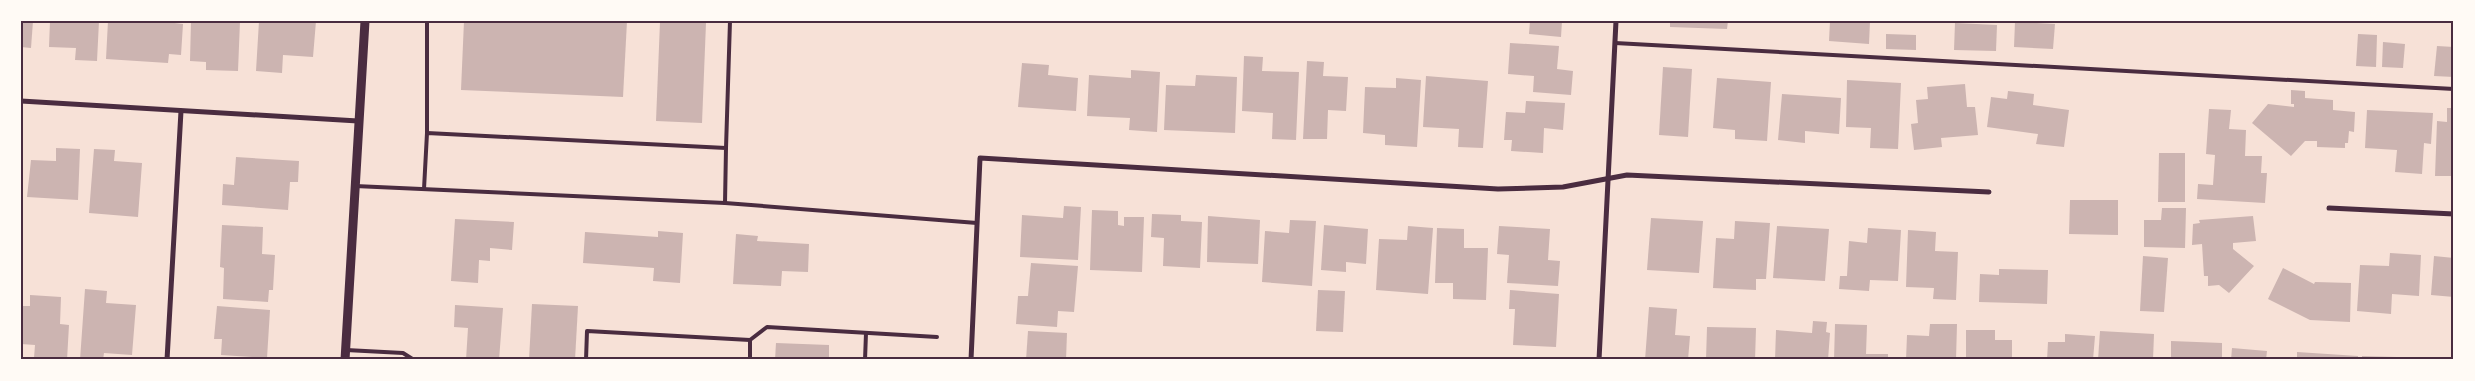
<svg xmlns="http://www.w3.org/2000/svg" width="2475" height="381" viewBox="0 0 2475 381" font-family="'PT Serif',serif">
  <style>
    .building { fill: #ccb4b1 }
    .lines { fill: none; stroke-linecap: round; stroke-linejoin: round }
    .service { stroke: #4a2c40; stroke-width: 4 }
    .minor { stroke: #4a2c40; stroke-width: 5 }
    .tertiary { stroke: #4a2c40; stroke-width: 9 }
    .neatline { fill: none; stroke: #4a2c40; stroke-width: 2 }
  </style>
  <rect width="100%" height="100%" fill="#f7e1d7"/>
  <g class="building">
    <path d="M21 21H33L31 48 21 47Z"/>
    <path d="M50 21H99L97 61 75 60 76 48 49 47Z"/>
    <path d="M108 21H158L183 24 181 55 169 54 168 63 106 59Z"/>
    <path d="M191 21H240L238 71 206 70V62L190 61Z"/>
    <path d="M259 21H316L313 57 283 55 282 73 256 71Z"/>
    <path d="M464 21H627L623 97 461 90Z"/>
    <path d="M1530 21H1562L1561 37 1529 34Z"/>
    <path d="M1670 21H1728L1727 29 1670 27Z"/>
    <path d="M1830 21H1870L1869 44 1829 41Z"/>
    <path d="M660 22 706 23 702 123 656 121Z"/>
    <path d="M2015 22 2055 24 2053 49 2014 47Z"/>
    <path d="M1955 23 1997 25 1996 51 1954 50Z"/>
    <path d="M1886 34 1916 35V50L1886 49Z"/>
    <path d="M2358 34 2377 35 2376 67 2356 66Z"/>
    <path d="M2383 42 2405 44 2403 68 2382 67Z"/>
    <path d="M1510 43 1559 46 1557 69 1573 71 1571 95 1533 92 1534 76 1508 74Z"/>
    <path d="M2437 46 2454 47V77L2434 76Z"/>
    <path d="M1244 56 1263 57 1262 71 1299 72 1296 140 1272 139 1273 113 1242 111Z"/>
    <path d="M1307 61 1324 62 1323 76 1348 77 1346 111 1328 110 1327 139H1303Z"/>
    <path d="M1022 63 1049 65 1048 75 1078 78 1076 111 1018 107Z"/>
    <path d="M1663 67 1692 69 1688 137 1659 135Z"/>
    <path d="M1131 70 1160 72 1157 132 1129 130 1130 118 1087 116 1089 75 1131 78Z"/>
    <path d="M1196 75 1237 77 1235 133 1164 130 1166 85 1195 86Z"/>
    <path d="M1426 76 1488 81 1483 148 1458 147 1459 129 1423 127Z"/>
    <path d="M1396 78 1421 80 1417 147 1385 145V135L1363 133 1365 87 1396 88Z"/>
    <path d="M1717 78 1771 82 1767 141 1735 139V130L1713 128Z"/>
    <path d="M1847 80 1901 83 1898 149 1870 148 1871 128 1846 127Z"/>
    <path d="M1965 84 1967 107H1975L1978 135 1941 138 1942 147 1914 150 1911 124 1918 123 1916 100 1928 99 1927 87Z"/>
    <path d="M2291 90 2305 91V98L2333 100V110L2355 112 2354 132 2349 131 2348 143H2345V148L2317 147V141H2305L2291 156 2252 123 2268 104 2294 107V104H2291Z"/>
    <path d="M2008 91 2034 94 2033 105 2069 110 2064 147 2036 144 2038 134 1987 127 1991 97 2007 99Z"/>
    <path d="M1782 94 1841 98 1839 134 1805 131V143L1778 140Z"/>
    <path d="M1526 101 1565 103 1563 130 1544 128 1543 153 1511 151 1512 140H1504L1506 112 1525 113Z"/>
    <path d="M2447 108H2454V176H2435L2437 121 2447 122Z"/>
    <path d="M2209 109 2231 110 2229 129 2246 130 2245 156H2262L2261 173H2267L2265 203 2197 199 2198 184 2213 185 2215 155 2206 154Z"/>
    <path d="M2367 110 2433 113 2431 144 2424 143 2422 174 2395 172 2397 150 2365 148Z"/>
    <path d="M56 148 80 149 78 200 27 197 31 160 56 161Z"/>
    <path d="M94 149 115 150 114 161 142 163 138 217 89 213Z"/>
    <path d="M2159 153H2185V202H2158Z"/>
    <path d="M236 157 299 161 298 182H290L288 210 222 205 223 184 234 185Z"/>
    <path d="M2070 200H2118V235L2069 234Z"/>
    <path d="M1064 206 1081 207 1078 260 1020 257 1022 215 1063 218Z"/>
    <path d="M2162 208H2186L2185 248 2144 247V220H2161Z"/>
    <path d="M1092 210 1118 211V225L1124 226V217H1144L1142 272 1090 270Z"/>
    <path d="M1152 214 1181 215V221L1202 222 1200 268 1163 266 1164 238 1151 237Z"/>
    <path d="M1208 216 1260 220 1258 264 1207 262Z"/>
    <path d="M2253 216 2256 241 2233 243V249L2254 266 2229 293 2219 285 2208 286V276H2204L2202 244 2192 245 2193 224 2200 223 2199 220Z"/>
    <path d="M1651 218 1703 221 1699 273 1647 270Z"/>
    <path d="M455 219 514 222 512 250 490 248V261L479 260 478 283 451 281Z"/>
    <path d="M1290 220 1316 221 1312 286 1262 282 1265 231 1289 233Z"/>
    <path d="M1735 221 1770 223 1766 279H1756V290L1713 288 1716 238 1734 239Z"/>
    <path d="M222 225 263 227 262 254 275 255 273 290H269L268 302 223 299 224 268 220 267Z"/>
    <path d="M1324 225 1368 229 1366 264 1346 262V272L1321 270Z"/>
    <path d="M1408 226 1433 228 1428 294 1376 290 1379 239 1407 240Z"/>
    <path d="M1499 226 1550 229 1548 260 1560 261 1558 286 1507 283 1509 255 1497 254Z"/>
    <path d="M1777 226 1829 229 1825 281 1773 278Z"/>
    <path d="M1437 228 1464 229V248H1488L1486 300 1453 299V283H1435Z"/>
    <path d="M1868 228 1901 230 1898 281 1870 280 1869 291 1839 289 1840 276H1847L1849 241 1867 243Z"/>
    <path d="M1908 230 1936 232 1935 251 1958 252 1956 300 1933 299 1934 288 1906 287Z"/>
    <path d="M658 231 683 233 680 283 653 281 654 268 583 263 585 232 658 237Z"/>
    <path d="M736 234 758 236 757 241 809 244 808 272 782 271 781 286 733 284Z"/>
    <path d="M2390 253 2421 255 2419 296 2392 294 2391 314 2357 311 2360 265 2389 266Z"/>
    <path d="M2143 256 2168 258 2164 312 2140 311Z"/>
    <path d="M2434 256 2454 258V297L2431 295Z"/>
    <path d="M1031 263 1078 266 1074 312 1058 311 1057 327 1016 324 1018 296H1028Z"/>
    <path d="M2283 268 2314 284 2315 282 2351 283 2350 322 2310 320 2268 299Z"/>
    <path d="M1999 269 2048 270 2047 304 1979 302 1980 274 1999 275Z"/>
    <path d="M85 289 107 291 106 303 136 305 132 355 104 353 103 360H80Z"/>
    <path d="M1318 290 1345 291 1343 332 1316 331Z"/>
    <path d="M1510 290 1559 294 1556 347 1513 345 1515 309H1509Z"/>
    <path d="M30 295 61 297 60 324 69 325 67 360 34 358 35 345 21 344V306H30Z"/>
    <path d="M532 304 578 306 575 360H529Z"/>
    <path d="M455 305 503 308 499 360H466L468 328 454 327Z"/>
    <path d="M217 306 270 310 267 358 221 355 222 339H214Z"/>
    <path d="M1649 307 1677 309 1675 335 1690 336 1688 360H1645Z"/>
    <path d="M1813 321 1827 322 1826 332 1830 333 1828 360H1775L1776 330 1812 333Z"/>
    <path d="M1835 324 1867 325 1866 354H1888V360H1834Z"/>
    <path d="M1930 324H1957L1956 360H1906L1907 335 1929 336Z"/>
    <path d="M1707 327 1756 328 1755 360H1706Z"/>
    <path d="M1966 330H1995V340H2012V360H1966Z"/>
    <path d="M1028 331 1067 333 1066 360H1026Z"/>
    <path d="M2100 331 2154 334 2153 360H2098Z"/>
    <path d="M2065 334 2095 336 2093 360H2047L2048 342H2065Z"/>
    <path d="M2171 341 2222 343V360H2171Z"/>
    <path d="M776 343 829 345V360H775Z"/>
    <path d="M2232 348 2267 351 2266 360H2231Z"/>
    <path d="M2297 352 2358 356V360H2297Z"/>
    <path d="M2362 356 2397 357V360H2362Z"/>
  </g>
  <g class="lines">
    <g class="service">
      <path d="M1615 43 2454 89"/>
      <path d="M427 133V21"/>
      <path d="M726 148 730 21"/>
      <path d="M355 186 725 203 726 148 427 133 424 189"/>
      <path d="M725 203 977 223"/>
      <path d="M346 350 403 353 414 360"/>
      <path d="M586 360 587 331 750 340 767 327 937 337"/>
      <path d="M750 360V340"/>
      <path d="M865 360 866 333"/>
    </g>
    <g class="minor">
      <path d="M21 101 358 121"/>
      <path d="M2329 208 2454 214"/>
      <path d="M167 360 181 111"/>
      <path d="M971 360 980 158 1498 189 1563 187 1627 175 1989 192"/>
      <path d="M1599 360 1616 21"/>
    </g>
    <path class="tertiary" d="M345 360 365 21"/>
  </g>
  <rect width="2475" height="381" fill="none" stroke="#fffaf5" stroke-width="45"/>
  <rect x="22" y="22" width="2430" height="336" class="neatline"/>
</svg>
